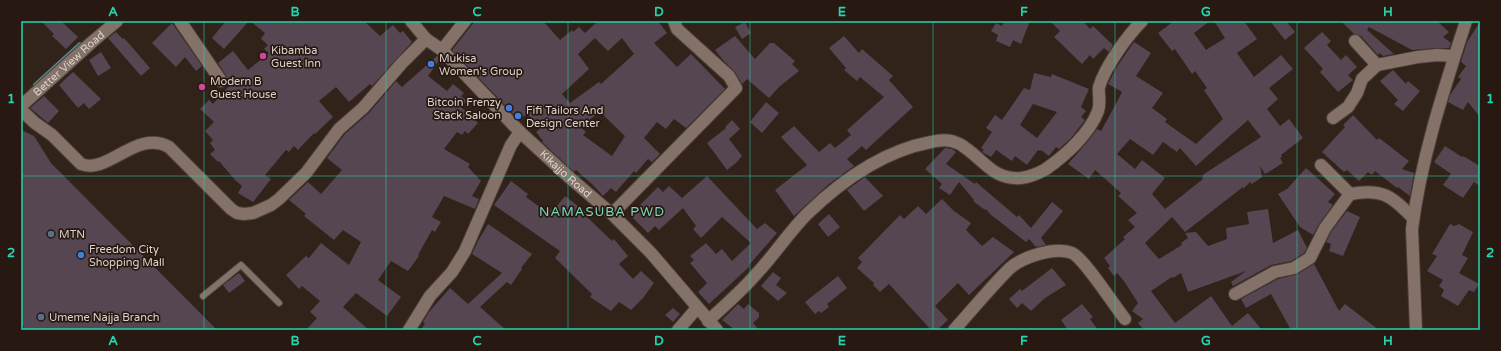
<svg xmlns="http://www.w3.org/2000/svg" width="1501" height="351" viewBox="0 0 1501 351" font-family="'Varela Round',sans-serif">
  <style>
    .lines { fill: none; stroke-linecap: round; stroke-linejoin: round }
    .stream { stroke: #548e92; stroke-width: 4 }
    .building { fill: #564651; fill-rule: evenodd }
    .lane-casing { stroke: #4b3f39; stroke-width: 8 }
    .street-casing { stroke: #4b3f39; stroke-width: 14 }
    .lane { stroke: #847168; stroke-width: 6 }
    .street { stroke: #847168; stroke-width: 12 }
    .grid { fill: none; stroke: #24d5ae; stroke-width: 1; stroke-opacity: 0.55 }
    .hotel-dot { fill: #d1479c; stroke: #271811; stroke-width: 1.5 }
    .shop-dot { fill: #3f7fe0; stroke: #271811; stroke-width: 1.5 }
    .service-dot { fill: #5c6f8a; stroke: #271811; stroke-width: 1.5 }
    .labels { text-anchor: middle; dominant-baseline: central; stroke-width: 3.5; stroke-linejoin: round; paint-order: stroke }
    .poi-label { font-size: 11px; fill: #ddd3cd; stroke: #271811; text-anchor: start }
    .street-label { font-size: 11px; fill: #ddd3cd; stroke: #271811 }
    .quarter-label { font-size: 13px; letter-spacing: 1px; fill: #79d9bd; stroke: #271811 }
    .neatline { fill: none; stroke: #24d5ae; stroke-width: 1.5 }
    .grid-label { font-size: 13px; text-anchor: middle; font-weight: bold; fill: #24d5ae }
  </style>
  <rect width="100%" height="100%" fill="#31221a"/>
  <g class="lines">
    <path class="stream" d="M35 85 80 44"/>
  </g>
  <g class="building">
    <path d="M41 21H61L78 37 66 49 52 36 54 34Z"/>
    <path d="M226 21H249L224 49 212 38Z"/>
    <path d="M250 21H364L380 36 393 25 400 33 403 31 412 42 372 86 370 84 349 102 336 87 319 101 333 117 315 134 314 133 298 150 294 146 289 152 286 150 265 175 271 179 253 202 238 193 242 186 235 180 219 161 218 162 210 154 215 150 210 143 213 140 205 131 214 122 200 109 209 100 213 104 230 85 227 77 218 63 233 51 248 70 269 53 264 49 268 45 261 39 265 33Z"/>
    <path d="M475 21H543L560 40 572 30 573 32 579 27 585 33 598 21H658L667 33 654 43 677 67 691 54 725 89 686 128 674 119 666 129 657 122 644 138 660 154 652 162 648 159 636 173 634 171 616 192 611 188 603 196 593 185 576 170 574 172 542 142 543 141 536 132 542 127 527 114 519 120 452 50ZM595 38 608 51 622 38 634 54 601 84 599 82 570 103 562 94 589 69 578 54ZM600 112 625 136 612 156 583 135 586 132 580 127Z"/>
    <path d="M1004 21H1030L1021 44 1013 40 1010 47 996 41 998 35 991 31 996 23 1002 26Z"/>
    <path d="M1050 21H1083L1090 29 1093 26 1113 45 1109 52 1104 48 1093 59 1090 55 1082 64 1054 37 1060 31Z"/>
    <path d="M1174 21H1210L1194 33 1206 50 1225 38 1214 21H1244L1257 39 1237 53 1254 77 1281 55 1293 69 1269 88 1278 99 1267 109 1280 126 1289 119 1303 138 1281 155 1282 157 1280 158 1283 163 1265 174 1260 166 1262 177 1252 184 1250 182 1243 189V187L1185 232 1172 217 1145 243 1159 259 1182 245 1181 243 1188 238 1185 233 1196 232 1208 246 1227 239 1226 228 1249 224 1247 212 1268 209 1273 243 1298 230 1307 248 1304 253 1291 261 1271 265 1233 286 1231 282 1246 271 1188 292 1181 273 1173 278 1172 277 1151 291 1175 323 1211 296 1232 326 1248 313 1262 330H1144L1138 323 1143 319 1132 311 1138 303 1124 281 1117 273 1114 276 1108 268 1110 266 1104 258 1125 239 1123 237 1135 227 1128 220 1137 213 1118 196 1121 193 1095 170 1089 179 1068 164 1089 140 1097 129 1101 131 1118 100 1119 101 1118 100 1122 92 1108 84 1118 65 1134 42 1151 53 1136 76 1163 93 1152 108 1167 119 1165 122 1196 144 1223 119 1204 90 1207 88 1195 71 1192 74 1175 49 1172 51 1158 33ZM1248 120 1261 137 1204 174 1202 178 1203 179 1165 209 1152 194 1165 178 1142 160 1135 169 1117 154 1130 139 1153 155 1163 142 1177 152 1180 148 1196 166Z"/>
    <path d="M1270 21H1286L1295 32 1285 40Z"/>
    <path d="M1341 21H1437L1449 32 1443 37 1451 43 1449 48H1436L1412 50 1369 27 1367 30 1394 54 1383 56 1380 53 1378 55 1361 36 1354 34Z"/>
    <path d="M745 22 751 33 742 39 735 27Z"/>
    <path d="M1480 22V117L1468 102 1463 110 1448 102 1450 95 1461 79 1458 77 1466 66 1461 62 1467 42Z"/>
    <path d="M172 23 202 66 196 71 185 57 176 67 152 43Z"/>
    <path d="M116 32 123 39 124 38 150 68 141 76 108 38Z"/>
    <path d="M1322 32 1331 41 1327 45 1341 60 1346 55 1357 67 1348 75 1353 80 1338 92 1320 72 1323 69 1304 48Z"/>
    <path d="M735 36 755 59 770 43H774L795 61 792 64 799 71 779 87 769 98 747 79 742 84 735 72 723 60 715 50Z"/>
    <path d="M844 36 859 53 862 49 893 76 889 80 913 107 866 150 862 146 847 159 854 166 829 184 794 216 775 190 807 165 781 137 794 126 819 152 830 143 835 148 851 135 847 130 884 97 860 77 857 81 844 70 846 68 829 48Z"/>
    <path d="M101 52 111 68 98 76 89 60Z"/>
    <path d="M437 56 440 59 428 76 447 91 453 84 464 93 461 96 467 101 461 107 478 123 468 134 465 131 462 135 457 132 444 149 470 164 468 167 481 181 472 196 479 199 475 209 444 196 432 217 441 222 435 232 432 230 418 255 419 256 408 271 391 261 378 280 401 297 387 316 356 293 343 307 369 330H306L317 318 310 312 320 301 302 286 299 289 286 275 306 256 309 258 321 243 349 265 361 242 343 230 334 240 304 216 306 214 289 200 308 182 321 194 342 170 327 158 345 134 369 113 396 81 402 87Z"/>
    <path d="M1393 70 1406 84 1408 81 1420 91 1403 111 1394 104 1398 100 1380 81Z"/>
    <path d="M73 72 101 99 89 109 84 103 78 108 59 85Z"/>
    <path d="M1034 73 1051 77 1052 74 1089 89 1081 107 1086 111 1081 117 1085 120 1071 138 1059 149 1056 147 1049 156 1041 150 1040 151 1038 150 1027 165 1015 156 1012 161 996 150 991 157 982 152 984 150 981 148 992 132 986 128 995 115 1002 120 1024 88 1030 90ZM1033 104 1057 112 1037 138 1020 125Z"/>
    <path d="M44 96 59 111 48 123 30 108Z"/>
    <path d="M766 102 779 113 762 133 750 122Z"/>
    <path d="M1353 115 1377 140 1379 138 1409 161 1402 169 1414 173 1410 196 1398 187 1397 188 1375 171 1372 175 1368 172 1359 181 1347 170 1344 172 1322 152 1345 127 1343 125Z"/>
    <path d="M732 120 740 129 729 139 742 156 736 163 727 170 707 143 726 128 725 127Z"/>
    <path d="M21 130 34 136 51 163 217 330H25L21 322Z"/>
    <path d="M1445 146 1462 157 1463 156 1480 166V186L1474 182 1463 198 1443 185 1451 174 1434 162Z"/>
    <path d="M945 148 952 149 956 152 946 164 975 184 976 182 1017 217 1019 215 1031 228 1052 202 1063 211 1041 238 1046 245 1036 247 1029 239 1026 242 991 215 986 209 985 210 973 201 974 200 959 182 950 195 939 188 942 184 925 169Z"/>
    <path d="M1306 168 1335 194 1328 202 1333 205 1319 224 1313 235 1300 227 1278 194 1287 189Z"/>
    <path d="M707 176 757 229 765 223 777 233 749 265 750 266 709 304 698 292 707 283 690 263 694 260 690 256 706 243 716 254 722 249 732 261 751 243 722 217 701 238 693 229 696 226 683 208 659 230 655 226 648 233 630 215 658 187 663 192 669 186 682 198Z"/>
    <path d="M865 177 883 196 864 211 847 190Z"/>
    <path d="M511 181 528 194 526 197 548 213 551 209 553 211 565 196 588 214 586 216 612 241 614 239 628 256 619 264 633 279 641 271 654 283 643 298 631 310 619 302 611 311 590 297 592 294 555 258 560 251 494 205Z"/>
    <path d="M942 199 954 211 971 223 966 230 982 246 993 237 1014 252 969 295 958 283 935 306 948 320 937 330H931L889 284 880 292 873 285 874 283 857 268 862 262 858 258 900 215 904 219 918 206 926 214Z"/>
    <path d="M1347 211 1360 217 1343 256 1329 251 1331 244 1326 242 1331 232Z"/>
    <path d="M829 214 840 227 828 237 818 224Z"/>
    <path d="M488 224 532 254 521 268 522 269 511 285 507 282 480 307 506 330H421L425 323 423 322 429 312 450 288 468 304 502 273 472 254 478 241Z"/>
    <path d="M1450 224 1454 226 1459 224 1473 232 1462 255 1468 258 1459 273 1479 284 1474 292 1469 290 1458 306 1441 296 1444 290 1439 286 1443 280 1427 271 1437 256 1432 254Z"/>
    <path d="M1314 264 1339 311 1345 304 1379 330H1291L1271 294 1246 308 1241 299 1278 279 1298 274Z"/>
    <path d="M1052 268 1066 285 1045 298 1031 311 1022 303 1017 308 1009 299 1020 289 1022 291Z"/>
    <path d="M773 272 781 278 776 285 787 293 778 301 761 286Z"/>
    <path d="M239 273 245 281 229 293 223 285Z"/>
    <path d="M838 276 847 288 827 304 829 307 821 313 819 311 815 314 805 302Z"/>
    <path d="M738 304 744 309 748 304 759 313V317L753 323 759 330H735L722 320Z"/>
    <path d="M1082 304 1093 317 1090 319 1098 330H1068L1061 320Z"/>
    <path d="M673 308 680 314 673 322 665 315Z"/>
  </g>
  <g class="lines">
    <g class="lane-casing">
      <path id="lane" d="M203 296 241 265 279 303"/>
    </g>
    <g class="street-casing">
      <g id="street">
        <path d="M180 21 221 81"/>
        <path id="s1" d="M411 21 426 39 442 50 520 132 570 178 612 214 651 253 717 330"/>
        <path d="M1355 41 1377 65 1418 57 1437 55 1454 56"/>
        <path d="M442 50 465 21"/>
        <path id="s2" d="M21 106 92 42 117 21"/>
        <path d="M21 110 35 123 52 135 81 164C108 175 136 129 169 147L231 209 237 213 244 214 253 213 271 205 279 199 306 173 339 129 363 108 402 63 426 39"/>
        <path d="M1333 118 1348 107 1357 93 1362 79 1377 65"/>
        <path d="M1321 165 1350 194C1382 188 1392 196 1413 218"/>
        <path d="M612 214 736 88 729 76 677 29 674 21"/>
        <path d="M1235 294 1275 272 1294 268 1310 258 1325 228 1350 194"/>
        <path d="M708 321C725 305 743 290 758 272 775 254 789 232 807 214 841 181 883 151 931 142 939 140 949 139 957 143 961 144 964 147 967 149 986 163 995 180 1021 178 1029 177 1039 173 1046 169 1066 155 1090 133 1098 111 1101 103 1098 94 1099 87 1105 67 1127 36 1142 21"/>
        <path d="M409 330 430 296 452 272 465 251 511 145 520 132"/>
        <path d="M678 330 697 308"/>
        <path d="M954 330C972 310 990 288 1009 269 1022 257 1055 246 1072 253 1084 258 1115 307 1125 319"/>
        <path d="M1416 330 1412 229C1421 158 1444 89 1466 21"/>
      </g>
    </g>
    <use href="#lane" class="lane"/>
    <use href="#street" class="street"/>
  </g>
  <path class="grid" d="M204 21V330M386 21V330M568 21V330M750 21V330M933 21V330M1115 21V330M1297 21V330M21 176H1480"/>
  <g class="hotel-dot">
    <circle cx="263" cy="56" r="4"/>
    <circle cx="202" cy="87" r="4"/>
  </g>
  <g class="shop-dot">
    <circle cx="431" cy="64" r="4"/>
    <circle cx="509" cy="108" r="4"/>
    <circle cx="518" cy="116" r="4"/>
    <circle cx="81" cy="255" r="4"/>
  </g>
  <g class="service-dot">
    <circle cx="51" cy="234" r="4"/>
    <circle cx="41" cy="317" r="4"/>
  </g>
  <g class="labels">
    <g class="poi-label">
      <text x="271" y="50">Kibamba<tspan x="271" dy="13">Guest Inn</tspan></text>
      <text x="439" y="58">Mukisa<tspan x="439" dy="13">Women's Group</tspan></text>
      <text x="210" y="81">Modern B<tspan x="210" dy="13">Guest House</tspan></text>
      <text x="501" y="102" text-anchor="end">Bitcoin Frenzy<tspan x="501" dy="13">Stack Saloon</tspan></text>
      <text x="526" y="110">Fifi Tailors And<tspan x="526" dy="13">Design Center</tspan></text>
      <text x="59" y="234">MTN</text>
      <text x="89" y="249">Freedom City<tspan x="89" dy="13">Shopping Mall</tspan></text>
      <text x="49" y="317">Umeme Najja Branch</text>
    </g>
    <g class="street-label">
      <text stroke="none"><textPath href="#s2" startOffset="64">Better View Road</textPath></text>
      <text stroke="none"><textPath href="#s1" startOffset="218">Kikajjo Road</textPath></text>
    </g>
    <g class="quarter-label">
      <text x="602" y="212">NAMASUBA PWD</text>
    </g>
  </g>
  <rect width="1501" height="351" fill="none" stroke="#271811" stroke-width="44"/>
  <rect x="22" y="22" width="1457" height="307" class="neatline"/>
  <g class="grid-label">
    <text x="113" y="16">A</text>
    <text x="295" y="16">B</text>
    <text x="477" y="16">C</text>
    <text x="659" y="16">D</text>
    <text x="842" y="16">E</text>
    <text x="1024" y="16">F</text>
    <text x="1206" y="16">G</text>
    <text x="1388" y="16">H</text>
    <text x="11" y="103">1</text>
    <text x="1490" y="103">1</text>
    <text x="11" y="257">2</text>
    <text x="1490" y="257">2</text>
    <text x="113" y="345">A</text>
    <text x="295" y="345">B</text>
    <text x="477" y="345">C</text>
    <text x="659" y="345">D</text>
    <text x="842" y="345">E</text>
    <text x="1024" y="345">F</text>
    <text x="1206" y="345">G</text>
    <text x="1388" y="345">H</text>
  </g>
</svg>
